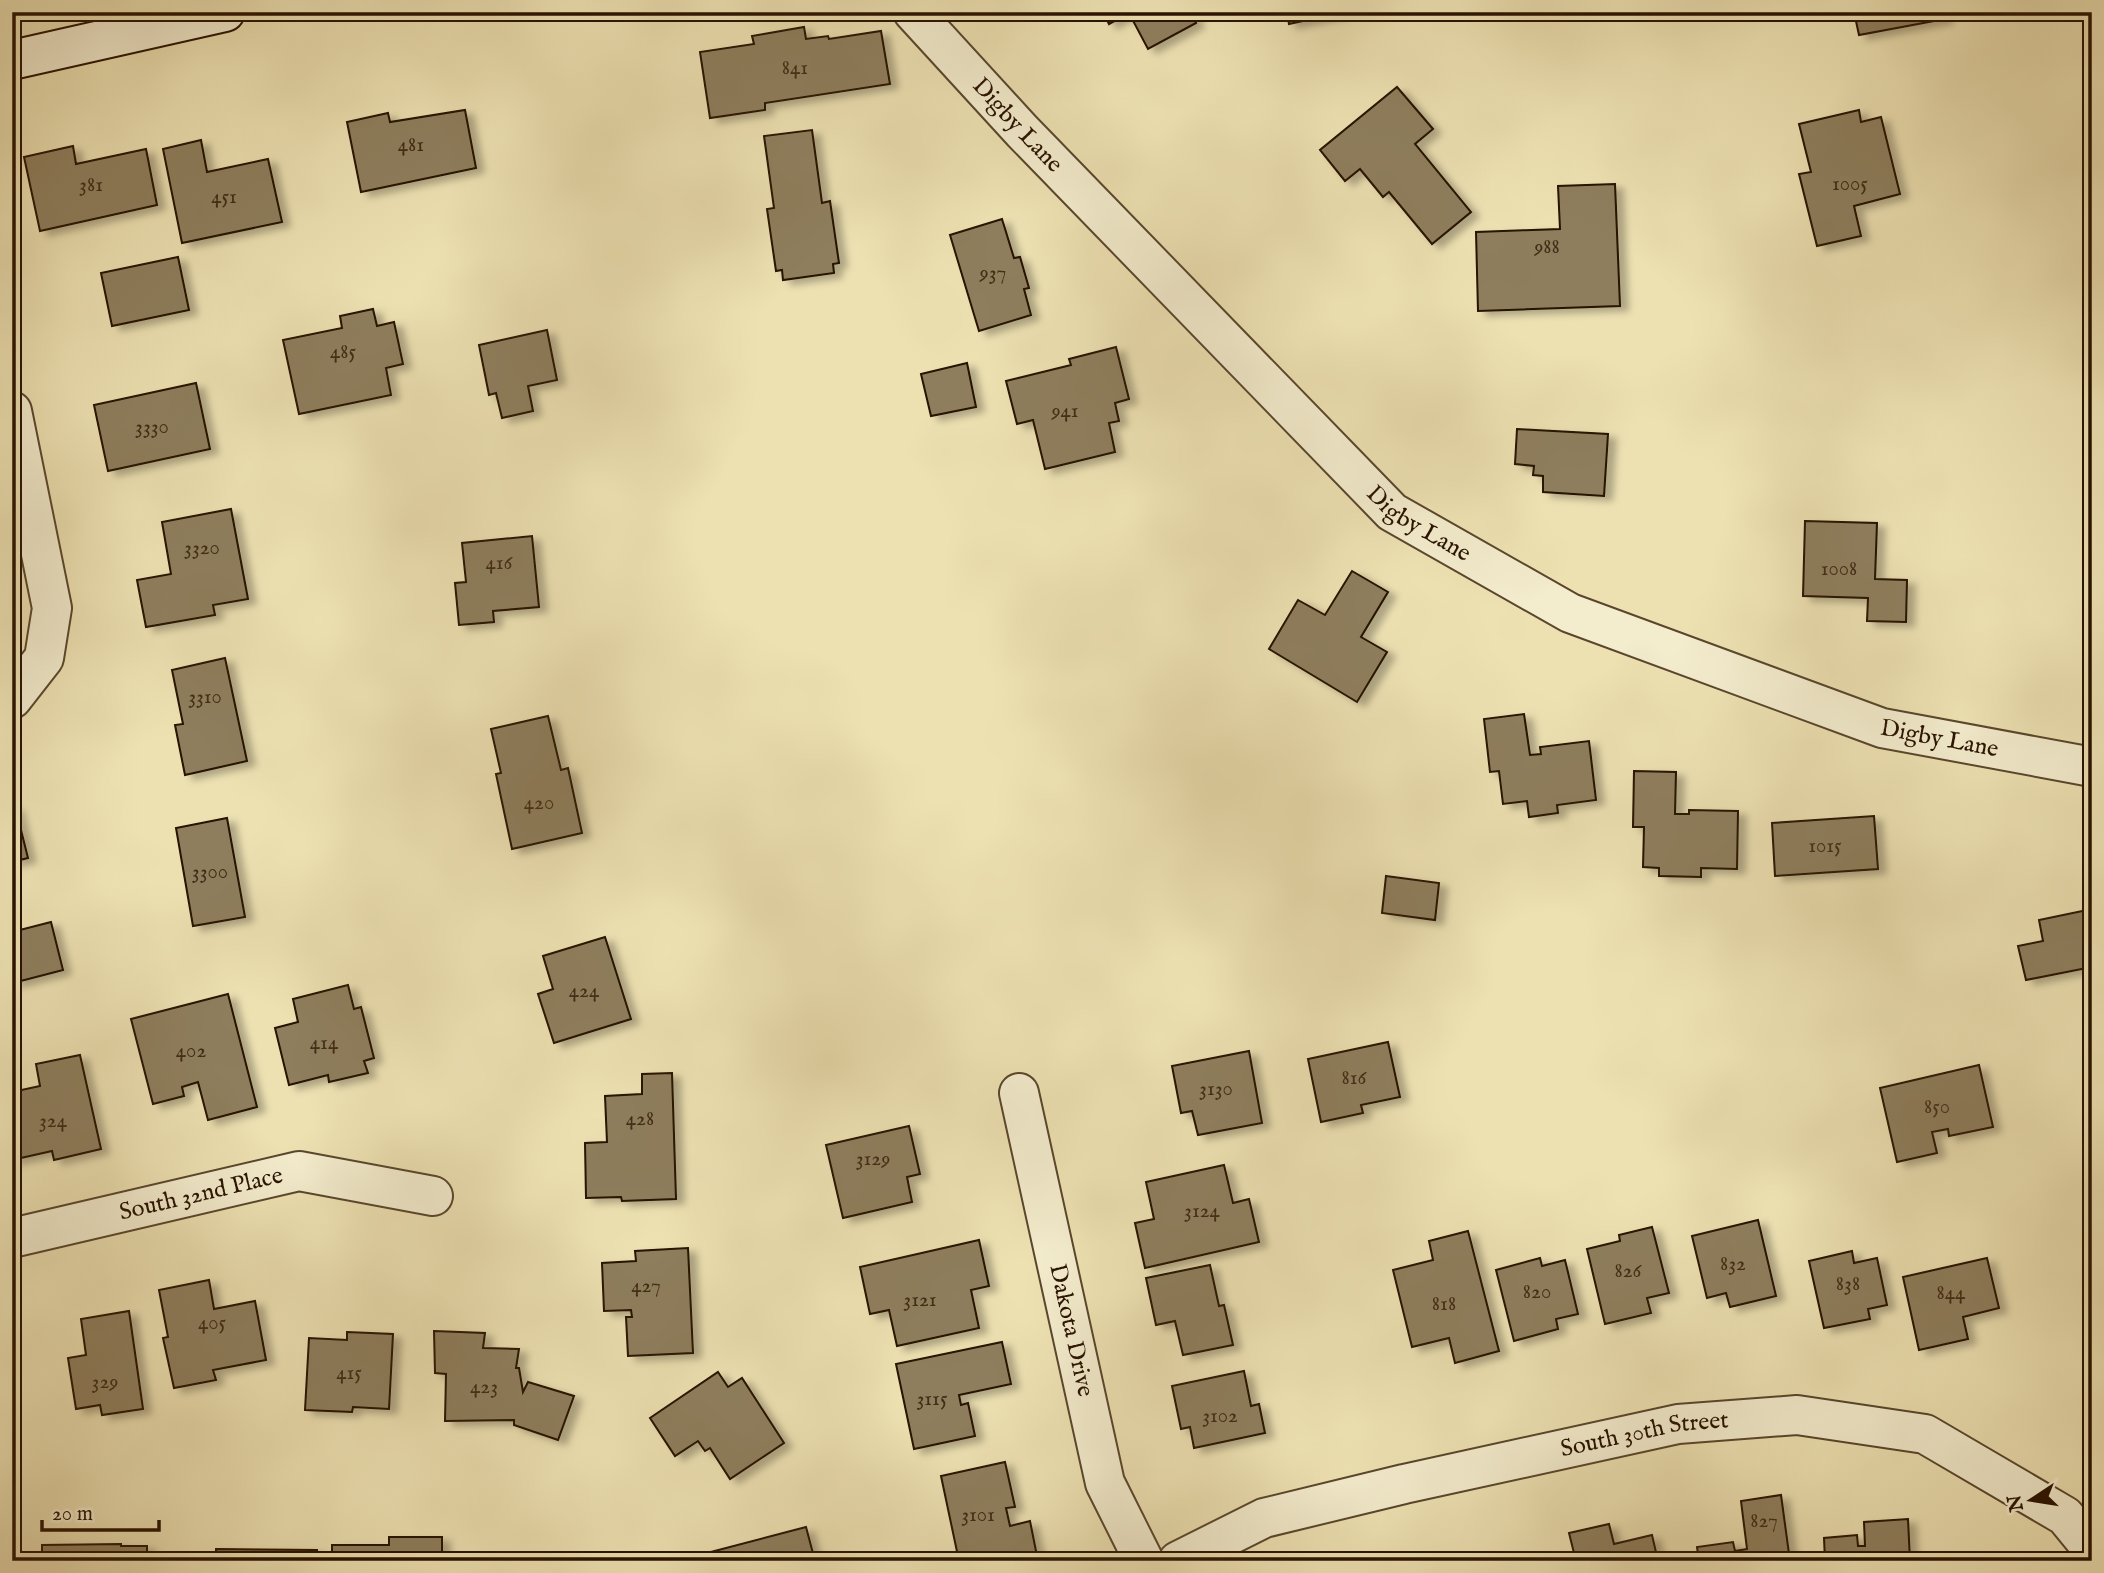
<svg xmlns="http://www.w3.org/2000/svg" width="2104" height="1573" viewBox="0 0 2104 1573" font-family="'IM FELL English',serif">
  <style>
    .building { fill: #8e7e5d; stroke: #281200; stroke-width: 2; filter: url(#shadow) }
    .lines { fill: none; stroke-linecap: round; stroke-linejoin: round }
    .street-casing { stroke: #59462c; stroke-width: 42 }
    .secondary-casing { stroke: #281200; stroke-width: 42 }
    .street { stroke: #f3eccd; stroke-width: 38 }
    .secondary { stroke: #f3eccd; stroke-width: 38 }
    .labels { text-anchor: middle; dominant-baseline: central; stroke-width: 5; stroke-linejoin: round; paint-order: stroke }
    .number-label { font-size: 21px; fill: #422d17 }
    .street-label { font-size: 24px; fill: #281200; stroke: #f3eccd }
  </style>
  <defs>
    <filter id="shadow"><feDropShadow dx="8" dy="4.5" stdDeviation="3.5" flood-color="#0004"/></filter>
  </defs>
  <rect width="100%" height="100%" fill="#ede1b2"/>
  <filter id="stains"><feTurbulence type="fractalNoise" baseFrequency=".00286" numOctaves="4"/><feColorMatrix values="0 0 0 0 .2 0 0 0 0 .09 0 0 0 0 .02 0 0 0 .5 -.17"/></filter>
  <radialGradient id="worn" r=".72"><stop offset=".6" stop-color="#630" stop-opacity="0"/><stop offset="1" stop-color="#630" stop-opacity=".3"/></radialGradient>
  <g class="building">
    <path d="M1103 12H1191L1196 23 1148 49 1129 13 1109 24Z"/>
    <path d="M1287 12H1339L1340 13 1289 24Z"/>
    <path d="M1854 12H1944L1945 19 1859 35Z"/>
    <path d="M804 27 806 39 828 36 829 39 881 31 890 84 765 103V110L710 118 700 52 754 44 752 36Z"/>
    <path d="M1397 87 1433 129 1415 144 1471 212 1432 244 1389 192 1383 197 1360 169 1345 181 1320 150Z"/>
    <path d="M465 110 476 168 361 192 347 122 388 113 390 122Z"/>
    <path d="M1859 110 1861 122 1881 117 1900 194 1854 206 1861 236 1817 246 1799 174 1811 172 1799 124Z"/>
    <path d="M812 130 822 203 830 201 839 263 833 264 834 273 783 280 782 270 776 271 767 209 774 208 764 136Z"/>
    <path d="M201 140 207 172 268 159 282 222 182 243 163 149Z"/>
    <path d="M73 146 76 164 146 149 157 205 40 231 24 157Z"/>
    <path d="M1615 184 1620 306 1478 311 1476 232 1560 229 1558 186Z"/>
    <path d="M1002 219 1014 258 1020 257 1029 288 1024 289 1031 315 979 331 950 235Z"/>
    <path d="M178 257 189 310 112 326 101 273Z"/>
    <path d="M373 309 377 326 394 322 403 364 386 368 391 395 299 414 283 340 342 328 340 316Z"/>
    <path d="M547 330 557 380 528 386 533 411 502 418 496 393 489 395 479 345Z"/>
    <path d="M1116 347 1129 399 1115 403 1119 421 1109 423 1115 452 1045 469 1033 420 1017 424 1006 381 1071 365 1069 359Z"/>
    <path d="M967 363 976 407 931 416 921 374Z"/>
    <path d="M196 383 210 449 108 471 94 405Z"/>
    <path d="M1517 429 1608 434 1604 496 1543 492V476L1533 475 1534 466 1515 464Z"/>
    <path d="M231 509 248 599 213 605 215 615 146 627 137 580 171 574 162 522Z"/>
    <path d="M1805 521 1877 523 1875 579 1907 580 1906 622 1867 621 1868 598 1803 596Z"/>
    <path d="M532 536 539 607 493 611 494 622 459 625 455 583 466 582 462 543Z"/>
    <path d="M1352 571 1388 592 1361 637 1387 652 1357 702 1269 649 1298 600 1325 615Z"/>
    <path d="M225 658 247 761 185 775 175 725 183 724 172 670Z"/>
    <path d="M1524 714 1530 755 1541 754 1540 747 1589 741 1596 800 1557 805 1558 813 1529 817 1527 801 1503 804 1499 771 1490 772 1484 719Z"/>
    <path d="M548 716 561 770 568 768 582 833 512 849 496 774 501 773 491 729Z"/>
    <path d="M1634 771 1676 772 1675 814H1689V810L1738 811 1737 869 1701 868V877L1659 876V868L1643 867 1644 827H1633Z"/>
    <path d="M15 806 28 858 12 862V807Z"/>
    <path d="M1874 816 1878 869 1775 876 1772 823Z"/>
    <path d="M227 818 245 917 193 926 176 828Z"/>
    <path d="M1386 876 1439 883 1435 920 1382 913Z"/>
    <path d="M2092 909V967L2026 980 2018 946 2043 941 2039 920Z"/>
    <path d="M51 922 63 970 13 983 12 932Z"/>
    <path d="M605 937 631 1019 554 1043 538 994 553 989 543 956Z"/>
    <path d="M348 985 354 1009 361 1007 374 1058 364 1061 368 1073 329 1082 328 1075 289 1085 275 1028 298 1022 293 999Z"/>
    <path d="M228 994 257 1107 208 1120 198 1082 182 1087 184 1096 153 1104 131 1019Z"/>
    <path d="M1388 1042 1400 1097 1361 1105 1363 1113 1321 1122 1308 1059Z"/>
    <path d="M1249 1051 1262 1123 1198 1135 1192 1111 1181 1113 1172 1066Z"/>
    <path d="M80 1055 101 1149 54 1160 52 1151 12 1160V1092L40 1086 36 1064Z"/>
    <path d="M1979 1065 1993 1127 1949 1136 1948 1129 1932 1132 1937 1153 1897 1162 1880 1088Z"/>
    <path d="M672 1073 676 1199 622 1201 621 1197 586 1198 585 1143 607 1142 605 1096 642 1094V1074Z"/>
    <path d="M909 1126 920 1174 907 1177 912 1202 843 1218 826 1145Z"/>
    <path d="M1224 1165 1233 1203 1249 1199 1259 1242 1145 1268 1135 1223 1154 1219 1146 1182Z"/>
    <path d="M1758 1220 1776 1296 1730 1307 1726 1293 1707 1298 1692 1236Z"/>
    <path d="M1652 1227 1669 1293 1647 1298 1651 1313 1605 1324 1587 1249 1620 1241 1619 1235Z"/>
    <path d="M1468 1231 1499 1351 1455 1363 1449 1338 1412 1347 1393 1270 1433 1260 1429 1241Z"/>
    <path d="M979 1240 989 1286 971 1290 979 1328 897 1346 889 1310 870 1314 860 1267Z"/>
    <path d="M688 1248 693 1353 628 1356 626 1317H632L631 1310 604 1311 602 1263 636 1261 635 1251Z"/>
    <path d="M1852 1251 1854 1263 1877 1258 1887 1305 1868 1309 1870 1319 1824 1328 1809 1261Z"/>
    <path d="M1540 1258 1542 1266 1565 1260 1578 1314 1556 1319 1558 1329 1514 1341 1496 1270Z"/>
    <path d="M1987 1258 1999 1308 1963 1317 1968 1339 1919 1350 1903 1277Z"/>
    <path d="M1210 1265 1219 1306 1224 1305 1233 1345 1183 1355 1175 1321 1156 1325 1146 1278Z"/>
    <path d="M209 1280 214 1309 255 1301 266 1360 213 1370 216 1380 174 1388 163 1338 168 1337 159 1290Z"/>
    <path d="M129 1311 143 1409 102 1415 100 1405 76 1409 68 1358 86 1355 81 1319Z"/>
    <path d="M434 1331 485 1333 483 1348 519 1349 516 1368H519L523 1392 528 1382 574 1396 558 1440 514 1425V1420L445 1421 446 1374 435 1373Z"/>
    <path d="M347 1332 393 1334 389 1409 353 1407 352 1412 305 1410 309 1338 347 1340Z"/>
    <path d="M1002 1342 1011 1384 959 1395 961 1405 968 1403 975 1436 914 1449 896 1364Z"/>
    <path d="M1244 1371 1251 1406 1259 1404 1265 1433 1194 1448 1190 1427 1181 1429 1172 1386Z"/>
    <path d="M718 1372 728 1387 742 1378 784 1443 730 1479 710 1448 705 1451 698 1441 675 1456 650 1418Z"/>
    <path d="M1005 1462 1015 1507 1006 1508 1010 1526 1030 1521 1038 1561H959L941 1476Z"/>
    <path d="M1781 1495 1790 1561H1699L1697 1547 1733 1542 1735 1551 1747 1549 1741 1501Z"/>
    <path d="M1908 1519 1910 1561H1825L1824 1538 1857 1535 1858 1546H1865L1864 1522Z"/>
    <path d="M1609 1524 1614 1544 1652 1535 1658 1561H1576L1569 1533Z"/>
    <path d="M806 1527 815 1561H709L707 1553Z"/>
    <path d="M389 1537H442V1561H332V1545H389Z"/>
    <path d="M121 1544V1546H147V1561H42V1545Z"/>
    <path d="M216 1549 317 1550V1561H216Z"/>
    <path d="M585 1555V1561H492V1557Z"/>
  </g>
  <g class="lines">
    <g class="street-casing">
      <g id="street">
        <path id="s1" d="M913 12 1022 131 1392 512 1570 613 1882 728 2092 767"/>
        <path d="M12 411 52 608 44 658 12 699"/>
        <path id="s2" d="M1019 1093 1105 1483 1144 1561"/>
        <path id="s3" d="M12 1238 299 1171 433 1196"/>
        <path id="s4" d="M1178 1561 1264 1518 1404 1484 1678 1424 1797 1415 1925 1434 2065 1516 2092 1549"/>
      </g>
    </g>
    <g class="secondary-casing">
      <path id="secondary" d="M12 60 225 12"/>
    </g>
    <use href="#street" class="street"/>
    <use href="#secondary" class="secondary"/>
  </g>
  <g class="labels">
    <g class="number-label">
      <text x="795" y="68">841</text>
      <text x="411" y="145">481</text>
      <text x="1850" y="184">1005</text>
      <text x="91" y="185">381</text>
      <text x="224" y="197">451</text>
      <text x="1547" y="247">988</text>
      <text x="993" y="273">937</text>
      <text x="343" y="352">485</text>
      <text x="1065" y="411">941</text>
      <text x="152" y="427">3330</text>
      <text x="202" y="548">3320</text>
      <text x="499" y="563">416</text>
      <text x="1839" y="569">1008</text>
      <text x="205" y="697">3310</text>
      <text x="539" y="803">420</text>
      <text x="1825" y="846">1015</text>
      <text x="210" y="872">3300</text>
      <text x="584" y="991">424</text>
      <text x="324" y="1043">414</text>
      <text x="191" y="1051">402</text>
      <text x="1354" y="1078">816</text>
      <text x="1216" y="1089">3130</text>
      <text x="1937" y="1107">850</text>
      <text x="640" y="1119">428</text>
      <text x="53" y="1121">324</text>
      <text x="873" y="1159">3129</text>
      <text x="1202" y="1211">3124</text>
      <text x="1733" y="1264">832</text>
      <text x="1628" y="1271">826</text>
      <text x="1848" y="1284">838</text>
      <text x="646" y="1286">427</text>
      <text x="1537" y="1292">820</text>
      <text x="1951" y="1293">844</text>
      <text x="920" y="1300">3121</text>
      <text x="1444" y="1304">818</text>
      <text x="212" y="1323">405</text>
      <text x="349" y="1373">415</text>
      <text x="105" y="1382">329</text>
      <text x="484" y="1387">423</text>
      <text x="932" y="1399">3115</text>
      <text x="1220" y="1416">3102</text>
      <text x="978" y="1515">3101</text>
      <text x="1764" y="1521">827</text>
    </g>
    <g class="street-label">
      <text stroke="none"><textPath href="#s1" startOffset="154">Digby Lane</textPath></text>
      <text stroke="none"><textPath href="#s1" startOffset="721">Digby Lane</textPath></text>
      <text stroke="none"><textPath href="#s1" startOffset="1288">Digby Lane</textPath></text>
      <text stroke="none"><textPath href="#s3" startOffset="194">South 32nd Place</textPath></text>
      <text stroke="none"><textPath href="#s2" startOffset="243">Dakota Drive</textPath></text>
      <text stroke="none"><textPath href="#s4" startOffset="486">South 30th Street</textPath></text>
    </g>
  </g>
  <rect width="2104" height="1573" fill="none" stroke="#ede1b2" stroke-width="42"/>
  <rect x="14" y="14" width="2076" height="1545" fill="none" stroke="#281200" stroke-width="3.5"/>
  <rect x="21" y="21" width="2062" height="1531" fill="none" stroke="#281200" stroke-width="2"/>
  <g transform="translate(2031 1500) rotate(258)" stroke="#f3eccd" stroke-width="5" paint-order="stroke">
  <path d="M0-5L12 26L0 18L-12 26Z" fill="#281200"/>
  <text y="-10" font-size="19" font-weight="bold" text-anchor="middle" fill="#281200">N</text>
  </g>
  <path d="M42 1520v10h117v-10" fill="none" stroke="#281200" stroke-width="3.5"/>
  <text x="52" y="1520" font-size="21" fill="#281200" stroke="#f3eccd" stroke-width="5" paint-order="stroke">20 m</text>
  <rect width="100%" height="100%" filter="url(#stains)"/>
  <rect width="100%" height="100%" fill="url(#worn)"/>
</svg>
